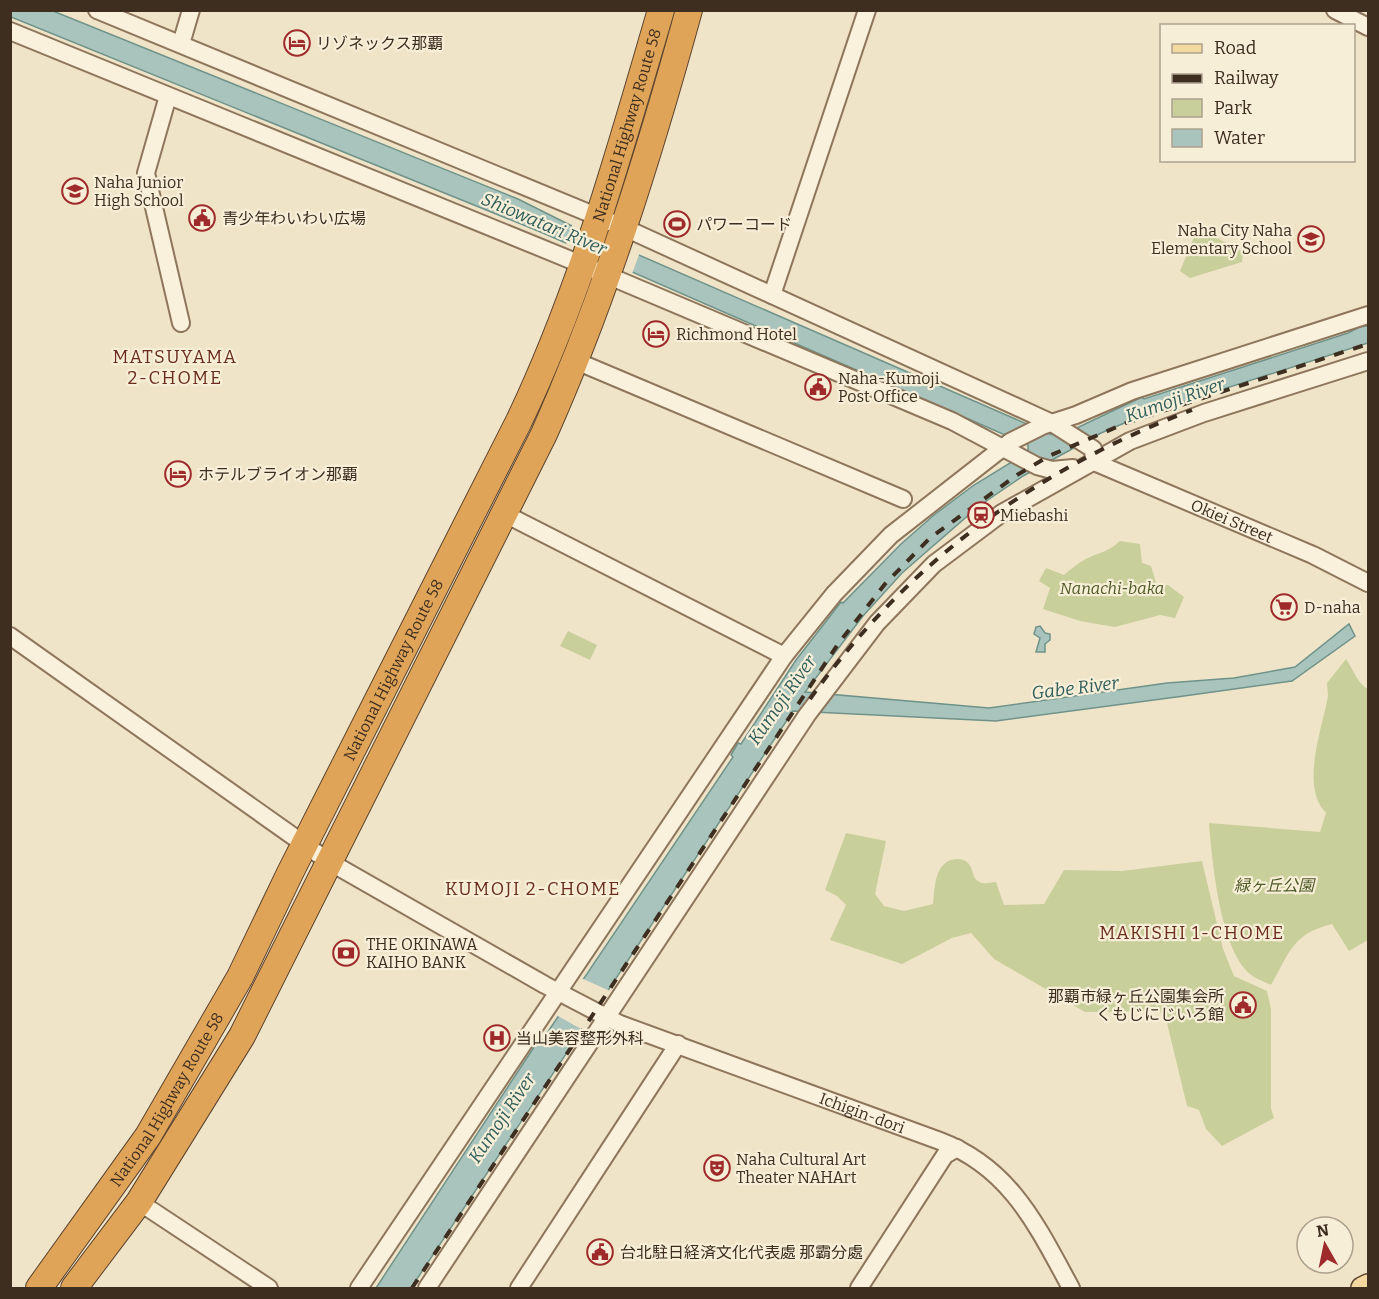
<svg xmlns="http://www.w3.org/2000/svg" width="1379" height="1299" viewBox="0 0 1379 1299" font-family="Bitter,'Noto Sans JP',serif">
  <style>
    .green { fill: #c9cf9b }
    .water { fill: #a9c4bc; stroke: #6f938a; stroke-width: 1.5 }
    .pier { fill: #f0e4c8 }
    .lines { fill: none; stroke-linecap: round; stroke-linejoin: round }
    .minor-casing { stroke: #8d765c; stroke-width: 20 }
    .major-casing { stroke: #5b4430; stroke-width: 24 }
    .highway-casing { stroke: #5b4430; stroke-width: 28 }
    .minor { stroke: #faf1dc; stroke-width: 16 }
    .major { stroke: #f3d9a0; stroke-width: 21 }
    .highway { stroke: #e0a458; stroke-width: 26 }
    .rail { stroke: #3d2e20; stroke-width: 4; stroke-dasharray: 10 10; stroke-linecap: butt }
    .labels { text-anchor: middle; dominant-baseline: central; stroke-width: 4.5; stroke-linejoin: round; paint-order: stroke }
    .poi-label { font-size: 16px; fill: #3d2e20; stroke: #f7eed8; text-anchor: start }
    .street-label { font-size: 16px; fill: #3d2e20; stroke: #f7eed8 }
    .park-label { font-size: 16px; font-style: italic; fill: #4d5a26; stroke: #f7eed8 }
    .water-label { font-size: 18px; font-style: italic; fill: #2f5d5a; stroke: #f7eed8 }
    .neighbourhood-label { font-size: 18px; letter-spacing: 1.5px; fill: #6b2e1e; stroke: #f7eed8 }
  </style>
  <rect width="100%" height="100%" fill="#f0e4c8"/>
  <g class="green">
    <path d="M1204 231 1243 252 1242 262 1190 278 1180 271 1195 235Z"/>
    <path d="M1120 541 1140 544 1142 563 1151 566 1157 586 1168 585 1184 597 1175 618 1160 615 1115 627 1080 621 1043 609 1050 588 1039 581 1046 568 1064 575C1070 570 1077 564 1084 560 1099 552 1107 553 1120 541Z"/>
    <path d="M568 631 597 645 590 660 560 646Z"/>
    <path d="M1346 659C1353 669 1357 683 1368 689V940L1349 951 1332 924C1292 934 1290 952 1271 985 1265 982 1256 979 1250 974 1220 949 1212 861 1209 823L1320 832 1326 813C1300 787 1322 729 1328 696L1327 683Z"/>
    <path d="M846 833 886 841 875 894 884 906 904 911 933 904C935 888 934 860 957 859 961 859 966 860 969 864 974 871 972 880 982 883 986 884 992 882 996 882L1004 905 1044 904 1064 870 1122 871 1202 861 1223 949 1234 976 1267 991 1271 1009V1108L1274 1118 1222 1146 1206 1129 1199 1110 1187 1106 1167 1023 1160 1011 1085 1012 994 959 971 933 952 938 902 964 830 940 846 905 837 896 825 890Z"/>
  </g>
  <g class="water">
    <path d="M10 11H53L518 199 570 225 1050 434 1060 436 1142 397 1144 399 1348 333 1361 326H1368V343L1148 413 1101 433 1023 476 979 506 902 573 863 616 805 692 989 708 1167 683 1234 678 1295 667 1349 624 1355 636 1292 681 1184 696 996 721 793 711 411 1288H376L538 1041 541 1042 733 757 731 755 738 743 741 744 796 660 841 602 843 603 901 544 934 515 974 485 1028 452V445L543 233 11 17Z"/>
    <path d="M1040 626 1045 633 1050 634V640L1045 644V652H1036L1040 638 1034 634 1036 627Z"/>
  </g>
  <g class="pier">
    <path d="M573 223 640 252 632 274 566 244Z"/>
    <path d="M581 978 610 991 583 1030 556 1015Z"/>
  </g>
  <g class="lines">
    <g class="minor-casing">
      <g id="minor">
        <path d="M97 10 625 228 1052 423 1093 449 1094 462"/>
        <path d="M1335 10 1368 27"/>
        <path d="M10 31 583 265 952 421 1037 466 1052 470 1073 468"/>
        <path d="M181 44 191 10"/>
        <path d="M168 96 146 173 181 323"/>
        <path d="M772 295 867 10"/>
        <path d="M576 361 903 499"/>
        <path id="s1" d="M1094 462 1313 555 1368 583"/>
        <path d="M503 513 784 656"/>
        <path id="s2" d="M10 636 328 861 545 985 620 1024 940 1141C1011 1168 1037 1226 1071 1288"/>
        <path d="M139 1202 269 1288"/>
        <path d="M359 1288 784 656 834 594 891 535 1010 442 1042 426 1076 415 1132 391 1368 315"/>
        <path d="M427 1288 807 715 877 623 934 564 1002 513 1130 441 1204 413 1368 361"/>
        <path d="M519 1288 678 1044"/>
        <path d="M859 1288 945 1155 957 1148"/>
      </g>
    </g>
    <g class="major-casing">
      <path id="major" d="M1362 1288 1368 1285"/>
    </g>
    <g class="highway-casing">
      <g id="highway">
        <path id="s3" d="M39 1288 148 1136 240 977 290 873 519 421C582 289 620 150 661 10"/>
        <path d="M74 1288 139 1202 242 1036 544 434C605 297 649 155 689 10"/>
      </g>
    </g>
    <use href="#minor" class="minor"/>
    <use href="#major" class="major"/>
    <use href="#highway" class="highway"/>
    <g class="rail">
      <path d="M810 699C907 563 1036 469 1192 410"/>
      <path d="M412 1288 838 644 885 584 930 538 1017 475 1049 456 1126 423 1368 344"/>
    </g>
  </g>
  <defs>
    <g id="hotel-ring" transform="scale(1.35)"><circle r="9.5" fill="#f7eed8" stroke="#9e2a2b" stroke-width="1.5"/><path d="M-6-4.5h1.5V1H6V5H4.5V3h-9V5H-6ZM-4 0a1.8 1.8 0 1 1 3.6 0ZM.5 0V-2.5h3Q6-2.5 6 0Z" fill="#9e2a2b"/></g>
    <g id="school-ring" transform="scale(1.35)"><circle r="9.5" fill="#f7eed8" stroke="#9e2a2b" stroke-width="1.5"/><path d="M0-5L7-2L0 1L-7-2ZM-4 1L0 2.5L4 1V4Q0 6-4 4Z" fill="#9e2a2b"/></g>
    <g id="civic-ring" transform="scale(1.35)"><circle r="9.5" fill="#f7eed8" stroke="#9e2a2b" stroke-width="1.5"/><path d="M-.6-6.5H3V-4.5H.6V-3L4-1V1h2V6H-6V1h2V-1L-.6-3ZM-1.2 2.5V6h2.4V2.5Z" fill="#9e2a2b"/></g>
    <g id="stadium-ring" transform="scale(1.35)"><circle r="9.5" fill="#f7eed8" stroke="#9e2a2b" stroke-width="1.5"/><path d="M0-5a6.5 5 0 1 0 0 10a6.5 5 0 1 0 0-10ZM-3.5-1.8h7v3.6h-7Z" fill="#9e2a2b"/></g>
    <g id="station-ring" transform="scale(1.35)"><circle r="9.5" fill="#f7eed8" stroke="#9e2a2b" stroke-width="1.5"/><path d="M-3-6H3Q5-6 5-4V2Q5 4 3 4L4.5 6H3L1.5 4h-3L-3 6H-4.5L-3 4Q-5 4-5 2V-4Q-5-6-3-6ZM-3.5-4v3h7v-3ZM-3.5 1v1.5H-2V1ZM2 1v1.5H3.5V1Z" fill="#9e2a2b"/></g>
    <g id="supermarket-ring" transform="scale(1.35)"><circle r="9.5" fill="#f7eed8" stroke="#9e2a2b" stroke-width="1.5"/><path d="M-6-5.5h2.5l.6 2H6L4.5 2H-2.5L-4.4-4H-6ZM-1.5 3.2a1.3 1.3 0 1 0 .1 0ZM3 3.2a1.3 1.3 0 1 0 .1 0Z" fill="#9e2a2b"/></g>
    <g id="bank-ring" transform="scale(1.35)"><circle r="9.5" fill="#f7eed8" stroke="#9e2a2b" stroke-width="1.5"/><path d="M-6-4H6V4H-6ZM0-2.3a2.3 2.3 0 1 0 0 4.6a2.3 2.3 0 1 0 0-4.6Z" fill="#9e2a2b"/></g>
    <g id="hospital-ring" transform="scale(1.35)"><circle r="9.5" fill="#f7eed8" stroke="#9e2a2b" stroke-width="1.5"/><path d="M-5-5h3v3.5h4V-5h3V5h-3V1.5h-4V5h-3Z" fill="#9e2a2b"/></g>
    <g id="theatre-ring" transform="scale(1.35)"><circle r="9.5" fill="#f7eed8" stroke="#9e2a2b" stroke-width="1.5"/><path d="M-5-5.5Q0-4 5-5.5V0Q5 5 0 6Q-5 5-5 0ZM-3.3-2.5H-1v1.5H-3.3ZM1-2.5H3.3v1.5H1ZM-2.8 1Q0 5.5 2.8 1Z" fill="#9e2a2b"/></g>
  </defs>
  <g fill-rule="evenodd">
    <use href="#hotel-ring" x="297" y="43"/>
    <use href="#school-ring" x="75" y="191"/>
    <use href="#civic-ring" x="202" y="218"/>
    <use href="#stadium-ring" x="677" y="224"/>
    <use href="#school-ring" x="1311" y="239"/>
    <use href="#hotel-ring" x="656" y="334"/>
    <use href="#civic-ring" x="818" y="387"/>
    <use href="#hotel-ring" x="178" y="474"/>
    <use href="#station-ring" x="981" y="515"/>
    <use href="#supermarket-ring" x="1284" y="607"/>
    <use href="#bank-ring" x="346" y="953"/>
    <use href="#civic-ring" x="1243" y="1005"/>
    <use href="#hospital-ring" x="497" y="1038"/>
    <use href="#theatre-ring" x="717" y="1168"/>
    <use href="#civic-ring" x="600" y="1252"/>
  </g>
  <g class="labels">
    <g class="poi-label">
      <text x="316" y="43">リゾネックス那覇</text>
      <text x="94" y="182">Naha Junior<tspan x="94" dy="18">High School</tspan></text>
      <text x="222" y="218">青少年わいわい広場</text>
      <text x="696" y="224">パワーコード</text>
      <text x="1292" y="230" text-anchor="end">Naha City Naha<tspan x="1292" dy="18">Elementary School</tspan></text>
      <text x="676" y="334">Richmond Hotel</text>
      <text x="838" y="378">Naha-Kumoji<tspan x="838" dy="18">Post Office</tspan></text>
      <text x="198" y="474">ホテルブライオン那覇</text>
      <text x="1000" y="515">Miebashi</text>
      <text x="1304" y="607">D-naha</text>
      <text x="366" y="944">THE OKINAWA<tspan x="366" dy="18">KAIHO BANK</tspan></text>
      <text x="1224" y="996" text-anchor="end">那覇市緑ヶ丘公園集会所<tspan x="1224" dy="18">くもじにじいろ館</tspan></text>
      <text x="516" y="1038">当山美容整形外科</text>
      <text x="736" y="1159">Naha Cultural Art<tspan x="736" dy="18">Theater NAHArt</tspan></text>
      <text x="620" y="1252">台北駐日経済文化代表處 那霸分處</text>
    </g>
    <g class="street-label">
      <text stroke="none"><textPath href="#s3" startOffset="1308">National Highway Route 58</textPath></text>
      <text stroke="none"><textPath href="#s1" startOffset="150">Okiei Street</textPath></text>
      <text stroke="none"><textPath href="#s3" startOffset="714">National Highway Route 58</textPath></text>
      <text stroke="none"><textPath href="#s3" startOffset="228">National Highway Route 58</textPath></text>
      <text stroke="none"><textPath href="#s2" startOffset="982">Ichigin-dori</textPath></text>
    </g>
    <g class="park-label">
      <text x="1112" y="588">Nanachi-baka</text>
      <text x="1274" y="885">緑ヶ丘公園</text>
    </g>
    <g class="water-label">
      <text transform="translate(544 224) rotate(23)">Shiowatari River</text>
      <text transform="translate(1175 400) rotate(-19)">Kumoji River</text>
      <text transform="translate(1075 688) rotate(-7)">Gabe River</text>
      <text transform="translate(782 700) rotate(-55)">Kumoji River</text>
      <text transform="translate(502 1118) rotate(-56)">Kumoji River</text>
    </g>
    <g class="neighbourhood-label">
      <text x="175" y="357">MATSUYAMA<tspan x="175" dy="21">2-CHOME</tspan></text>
      <text x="533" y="889">KUMOJI 2-CHOME</text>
      <text x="1192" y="933">MAKISHI 1-CHOME</text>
    </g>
  </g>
  <rect width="1379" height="1299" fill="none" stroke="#3d2e20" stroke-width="24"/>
  <rect x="1160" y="24" width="195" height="138" fill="#f7eed8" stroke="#ada18e" stroke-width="1.5"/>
  <rect x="1172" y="44" width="30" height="9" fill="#f3d9a0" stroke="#ada18e" stroke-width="1.5"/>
  <text x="1214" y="54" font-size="18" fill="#3d2e20">Road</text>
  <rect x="1172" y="74" width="30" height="9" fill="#3d2e20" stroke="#ada18e" stroke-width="1.5"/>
  <text x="1214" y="84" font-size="18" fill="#3d2e20">Railway</text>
  <rect x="1172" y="99" width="30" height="18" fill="#c9cf9b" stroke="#ada18e" stroke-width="1.5"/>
  <text x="1214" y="114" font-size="18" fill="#3d2e20">Park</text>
  <rect x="1172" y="129" width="30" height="18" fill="#a9c4bc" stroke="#ada18e" stroke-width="1.5"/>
  <text x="1214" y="144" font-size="18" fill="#3d2e20">Water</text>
  <g transform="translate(1325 1245) rotate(351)"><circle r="28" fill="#f7eed8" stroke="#ada18e" stroke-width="1.5"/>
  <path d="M0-4.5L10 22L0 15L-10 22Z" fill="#9e2a2b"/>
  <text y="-9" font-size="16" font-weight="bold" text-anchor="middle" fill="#3d2e20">N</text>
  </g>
</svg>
